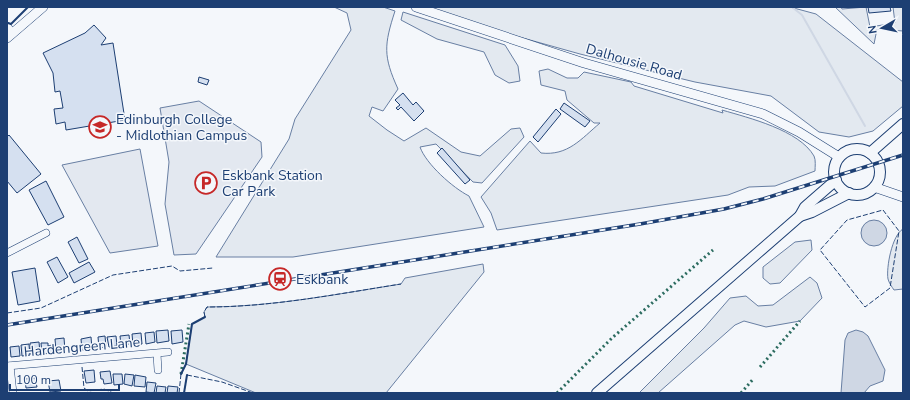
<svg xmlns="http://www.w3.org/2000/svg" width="910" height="400" viewBox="0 0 910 400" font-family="'Nunito Sans',sans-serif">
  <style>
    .green { fill: #e3e9f0; stroke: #687fa3 }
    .parking { fill: #e3e8f0; stroke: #687fa3 }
    .water { fill: #cfd7e4; stroke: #687fa3 }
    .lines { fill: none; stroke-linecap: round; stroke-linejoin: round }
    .stream { stroke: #cfd7e4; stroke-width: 2 }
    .building { fill: #d5e0f0; stroke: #1d3f73 }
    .street-casing { stroke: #1d3f73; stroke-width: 8 }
    .secondary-casing { stroke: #1d3f73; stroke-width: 10 }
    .primary-casing { stroke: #1d3f73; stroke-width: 12 }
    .street { stroke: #f4f7fb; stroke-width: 7 }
    .secondary { stroke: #f4f7fb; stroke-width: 9 }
    .primary { stroke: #f4f7fb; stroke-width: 10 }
    .rail-casing { stroke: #1d3f73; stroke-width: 3.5 }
    .rail { stroke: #f4f7fb; stroke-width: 2; stroke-dasharray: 6; stroke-linecap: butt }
    .hedge { stroke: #2c6c60; stroke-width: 3; stroke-dasharray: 2 3; stroke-linecap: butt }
    .fence { stroke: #1d3f73; stroke-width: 1; stroke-dasharray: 5 2; stroke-linecap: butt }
    .wall { stroke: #1d3f73; stroke-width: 2 }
    .labels { text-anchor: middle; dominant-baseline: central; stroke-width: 3; stroke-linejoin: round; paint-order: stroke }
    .street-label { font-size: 14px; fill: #1d3f73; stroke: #f4f7fb }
    .poi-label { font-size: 14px; fill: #1d3f73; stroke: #f4f7fb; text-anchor: start }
  </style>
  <rect width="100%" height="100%" fill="#f4f7fb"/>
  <g class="green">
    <path d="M334 7H383L395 11C384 45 383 56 398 89L383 111 372 107 369 116 387 130 404 141 426 128 461 152 480 156 511 129 520 128 524 137 482 183 473 182 436 144 420 147C426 164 453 188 469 196L484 227 293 257H216L289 139 295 119 351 30 347 13Z"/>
    <path d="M429 7H790L816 14 903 82V106L873 131 849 137 819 132 771 96 695 82 580 54 462 21Z"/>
    <path d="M835 7H841L842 9 866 7 870 27 895 23 893 7H903V31L877 29 874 44Z"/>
    <path d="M403 12 505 45 518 66 520 81 509 83 495 75 484 52 437 39 401 20Z"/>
    <path d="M548 69 567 78H578L584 72 631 82 634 86 723 113 722 110C749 118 799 130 814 156 816 160 815 167 815 171L775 186 749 187 728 195 497 230 491 213 481 197 530 141 541 153C568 156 581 139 600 123H594L567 100 565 91 541 85 539 71Z"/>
    <path d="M903 229V289L894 290C892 287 889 283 888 279 886 268 892 235 903 229Z"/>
    <path d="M811 240 812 250 780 283 770 284 763 278V267L795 242Z"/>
    <path d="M483 264 484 272 386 393H256L186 364 192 324 205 317 204 312 207 307C272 307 337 294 401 284L405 278Z"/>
    <path d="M810 277 817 283 822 298 800 321 766 327 744 321 735 325 658 393H639L704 328 730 298 746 296 758 306 773 305Z"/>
  </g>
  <g class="parking">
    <path d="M199 101 261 142 262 157 196 254 174 255 165 204 169 162 160 108Z"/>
    <path d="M140 149 158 246 110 253 62 165Z"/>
  </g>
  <g class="water">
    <circle cx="874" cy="233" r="13"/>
    <path d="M856 330 863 332 868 336 885 370 883 381 870 386 864 393H841L845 340 848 333Z"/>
  </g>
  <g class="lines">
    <path class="stream" d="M792 7 802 15 865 126"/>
  </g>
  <g class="building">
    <path d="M868 7H890L891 11 869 13Z"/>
    <path d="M94 25 106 38 101 45 113 43 125 120 66 130 65 122 56 124 54 109 63 108 60 91 55 92 53 73 43 53 85 33Z"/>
    <path d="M199 77 209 80 207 85 198 82Z"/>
    <path d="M403 93 413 105 416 102 424 111 414 121 401 107 398 110 396 108 400 105 395 100Z"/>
    <path d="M564 103 590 121 585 127 560 109Z"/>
    <path d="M556 109 561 114 538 142 533 137Z"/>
    <path d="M9 135 41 174 17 193 7 181V137Z"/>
    <path d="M442 148 470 180 465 184 437 153Z"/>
    <path d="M46 181 64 217 48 225 29 190Z"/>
    <path d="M77 237 88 259 79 263 68 242Z"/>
    <path d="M57 257 68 277 58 283 47 262Z"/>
    <path d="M89 262 95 272 74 283 69 273Z"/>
    <path d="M35 268 40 301 18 305 12 272Z"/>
    <path d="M168 330 169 341 157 343 156 331Z"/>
    <path d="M182 330 183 342 172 344 171 331Z"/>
    <path d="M154 332 155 342 146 344 145 333Z"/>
    <path d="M141 333 142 344 133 345 132 334Z"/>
    <path d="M129 335 130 344 121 345 120 336Z"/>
    <path d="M105 336 106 347 99 348 98 337Z"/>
    <path d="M116 336 117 346 109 347 107 337Z"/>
    <path d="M91 337 92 349 82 350 81 339Z"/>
    <path d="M64 338 65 351 56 352 55 339Z"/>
    <path d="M39 342 40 353 31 354 30 343Z"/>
    <path d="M41 343H48V346L52 345 53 353 42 354Z"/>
    <path d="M29 344 30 355 22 356 21 345Z"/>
    <path d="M19 346 20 356 11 357 10 347Z"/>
    <path d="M94 370 95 382 86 383 84 371Z"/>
    <path d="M110 371 112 383 104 384 103 379H101L100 372Z"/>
    <path d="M113 374H122L123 384 114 385Z"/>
    <path d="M125 374 134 375 132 386 124 384Z"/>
    <path d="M135 375 146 377 145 387 134 386Z"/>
    <path d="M35 378 37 387 26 388 25 379Z"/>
    <path d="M59 380 61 391 50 392 48 381Z"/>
    <path d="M147 382 156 383 154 393 146 392Z"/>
    <path d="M157 386 166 387 165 393H156Z"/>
    <path d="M168 386 178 387 177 393H167Z"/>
  </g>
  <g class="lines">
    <g class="street-casing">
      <g id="street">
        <path d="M7 26 13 33"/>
        <path d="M7 253 46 233"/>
        <path d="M157 354 158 370"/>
        <path d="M7 366 168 352"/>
        <path d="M10 366 13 393"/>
      </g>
    </g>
    <g class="secondary-casing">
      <g id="secondary">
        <path d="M416 7 584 63 763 114 799 132 839 157"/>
        <path d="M7 38 43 7"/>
        <path d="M874 187 903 197"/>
      </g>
    </g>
    <g class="primary-casing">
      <g id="primary">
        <circle cx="857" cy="172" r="23"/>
        <path d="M870 153 903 124"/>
        <path d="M800 216 812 212 849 193"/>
        <path d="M597 393 800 216 805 207 836 180"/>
      </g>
    </g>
    <use href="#street" class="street"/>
    <use href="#secondary" class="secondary"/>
    <use href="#primary" class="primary"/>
    <g class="rail-casing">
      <path id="rail" d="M7 325 640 224 724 209 763 199 903 155"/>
    </g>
    <use href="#rail" class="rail"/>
    <g class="hedge">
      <path d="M760 367 800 321"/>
      <path d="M181 374 189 324"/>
      <path d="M557 393 612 338 713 250"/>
      <path d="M741 393 754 378"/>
    </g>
    <g class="fence">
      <path d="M883 210 899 231 890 288 865 307 820 250 847 220Z"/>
      <path d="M7 313 41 308 113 275 172 266 180 271 213 268"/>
      <path d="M205 317 204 312 207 307C272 307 337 294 401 284"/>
      <path d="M82 367 84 388 88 391 104 389 113 393"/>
      <path d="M187 375 222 382 253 393"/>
      <path d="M179 393 181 374"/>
    </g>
    <g class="wall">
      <path d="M8 23 11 24 28 7"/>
      <path d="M181 374 186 364 192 324 205 317"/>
      <path d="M184 393 187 375"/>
    </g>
  </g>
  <defs>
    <g id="university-ring" transform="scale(1.15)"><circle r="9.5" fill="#f4f7fb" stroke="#c62828" stroke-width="1.5"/><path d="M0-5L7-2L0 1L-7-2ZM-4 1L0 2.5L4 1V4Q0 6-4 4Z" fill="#c62828"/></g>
    <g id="parking-ring" transform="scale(1.15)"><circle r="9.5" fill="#f4f7fb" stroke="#c62828" stroke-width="1.5"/><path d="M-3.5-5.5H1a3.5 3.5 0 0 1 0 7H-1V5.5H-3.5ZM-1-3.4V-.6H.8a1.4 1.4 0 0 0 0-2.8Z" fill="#c62828"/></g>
    <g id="station-ring" transform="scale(1.15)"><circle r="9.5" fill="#f4f7fb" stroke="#c62828" stroke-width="1.5"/><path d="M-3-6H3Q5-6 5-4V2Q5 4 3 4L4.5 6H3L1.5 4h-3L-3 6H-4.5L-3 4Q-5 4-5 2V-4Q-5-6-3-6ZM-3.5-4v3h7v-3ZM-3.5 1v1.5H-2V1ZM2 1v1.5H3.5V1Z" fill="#c62828"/></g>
  </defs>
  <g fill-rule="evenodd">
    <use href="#university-ring" x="100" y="127"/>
    <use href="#parking-ring" x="206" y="183"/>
    <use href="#station-ring" x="280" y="279"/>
  </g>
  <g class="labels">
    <g class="street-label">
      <text transform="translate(634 62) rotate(16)">Dalhousie Road</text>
      <text transform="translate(82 347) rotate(-5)">Hardengreen Lane</text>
    </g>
    <g class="poi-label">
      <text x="116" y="119">Edinburgh College<tspan x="116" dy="16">- Midlothian Campus</tspan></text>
      <text x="222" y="175">Eskbank Station<tspan x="222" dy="16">Car Park</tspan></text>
      <text x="296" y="279">Eskbank</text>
    </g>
  </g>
  <rect width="910" height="400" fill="none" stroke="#1d3f73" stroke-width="16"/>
  <g transform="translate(882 28) rotate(261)" stroke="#f4f7fb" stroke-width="3" paint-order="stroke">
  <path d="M0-3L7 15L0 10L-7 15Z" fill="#1d3f73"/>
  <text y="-6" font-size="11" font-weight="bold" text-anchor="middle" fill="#1d3f73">N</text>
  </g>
  <path d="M10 384v6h109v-6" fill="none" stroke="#1d3f73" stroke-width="2"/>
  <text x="16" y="384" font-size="12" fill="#1d3f73" stroke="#f4f7fb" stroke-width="3" paint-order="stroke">100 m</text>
</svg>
